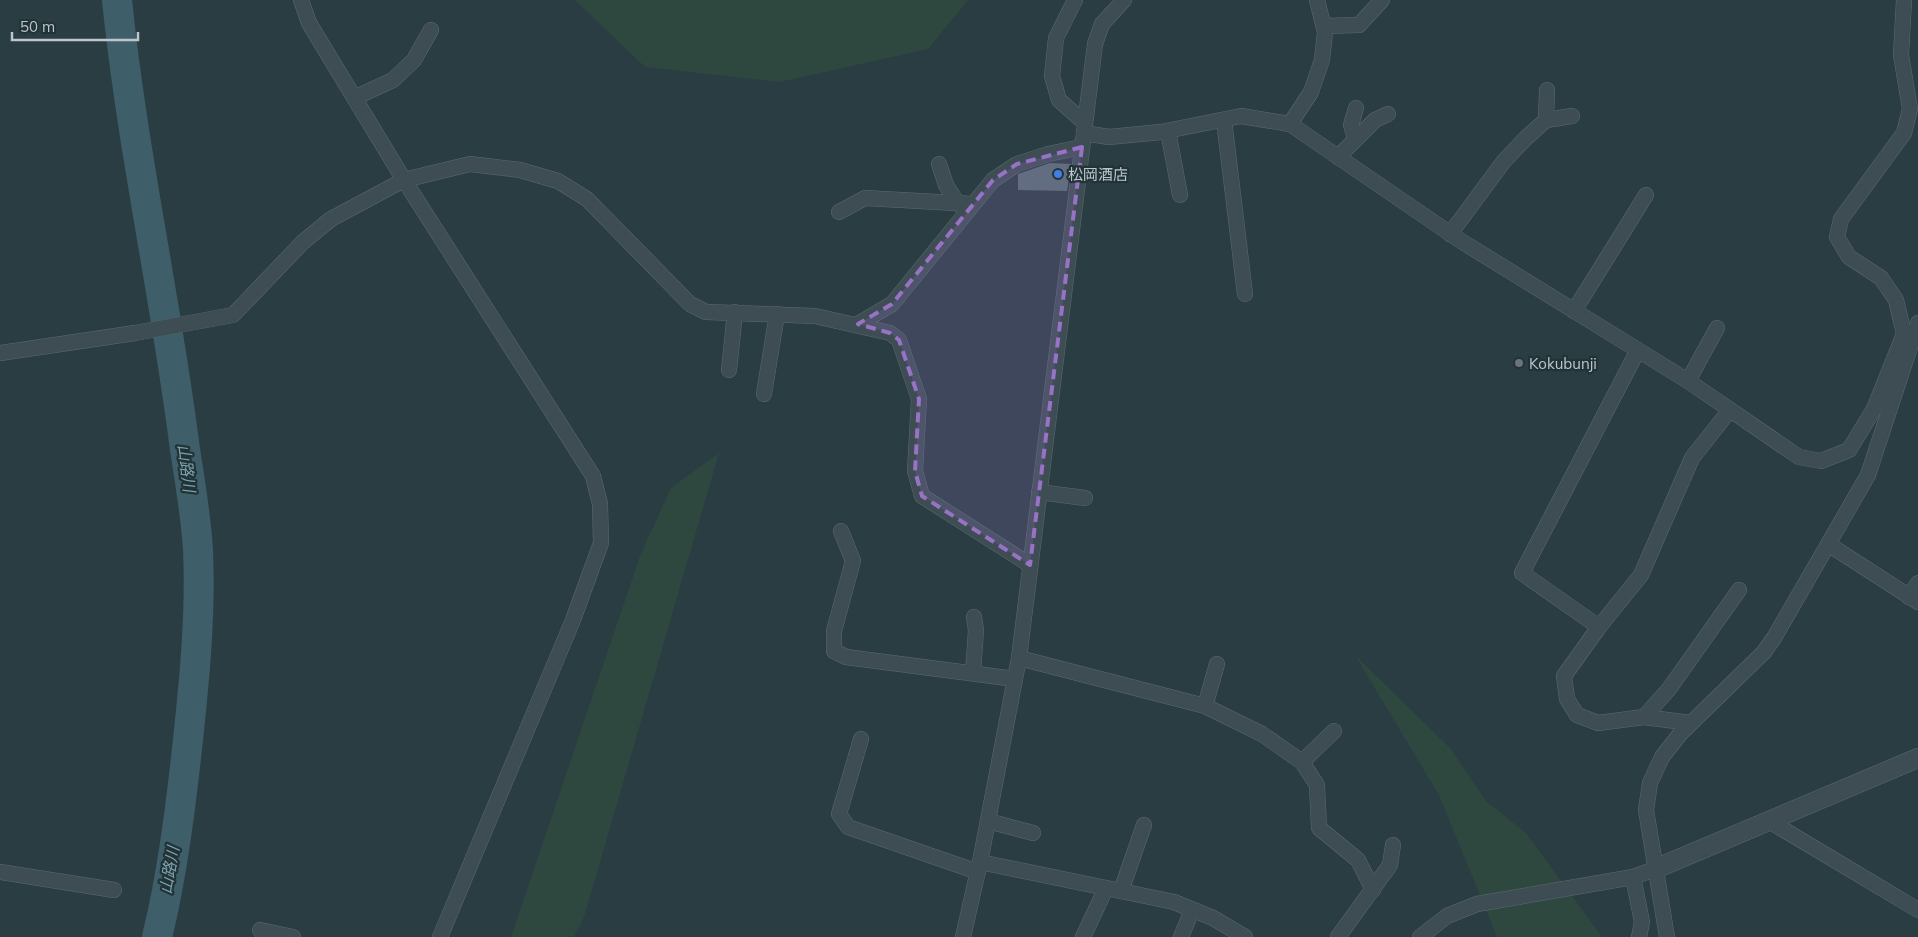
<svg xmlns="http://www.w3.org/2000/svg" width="1918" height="937" viewBox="0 0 1918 937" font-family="Mulish,'Noto Sans JP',sans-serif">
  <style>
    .green { fill: #2e4840 }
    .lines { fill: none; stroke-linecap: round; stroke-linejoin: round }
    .river { stroke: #3e5e69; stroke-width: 30 }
    .building { fill: #576c72 }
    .minor-casing { stroke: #5c6b70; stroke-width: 16 }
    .tertiary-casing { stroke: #5c6b70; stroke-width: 20 }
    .minor { stroke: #3d4d53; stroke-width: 15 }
    .tertiary { stroke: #3d4d53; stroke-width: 19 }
    .marked { fill: #9872c5; fill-opacity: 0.2; stroke: #9872c5; stroke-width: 4; stroke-dasharray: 10 6; stroke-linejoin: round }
    .shop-dot { fill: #3f7fe0; stroke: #223338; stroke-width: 2 }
    .worship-dot { fill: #6b7280; stroke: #223338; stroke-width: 2 }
    .labels { text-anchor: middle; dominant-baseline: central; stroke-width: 4.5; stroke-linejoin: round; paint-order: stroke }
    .poi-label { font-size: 15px; fill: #bbc7cc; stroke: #223338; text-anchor: start }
    .water-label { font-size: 16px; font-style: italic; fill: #7da2ad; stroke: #223338 }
  </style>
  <rect width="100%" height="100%" fill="#293d43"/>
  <g class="green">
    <path d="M575 0H968L928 49 780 82 645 67Z"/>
    <path d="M719 453 584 917 574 937H511L640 556 671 488Z"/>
    <path d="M1355 655 1450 748 1486 801 1526 833 1602 937H1497L1439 795Z"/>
  </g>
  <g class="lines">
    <path class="river" d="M117 0C132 148 165 294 184 442 189 478 196 514 198 550 201 616 194 684 187 749 180 812 172 876 157 937"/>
  </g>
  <path class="building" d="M1050 163 1071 164 1067 191 1018 190V174Z"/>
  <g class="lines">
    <g class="minor-casing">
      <g id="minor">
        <path d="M301 0 309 23 404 180 593 476 600 504 601 543 573 620 440 937"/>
        <path d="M1075 0 1056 38 1052 76 1059 100 1085 123"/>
        <path d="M1324 26 1359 25 1382 0"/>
        <path d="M354 98 393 80 414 60 431 30"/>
        <path d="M1224 120 1245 294"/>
        <path d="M1546 120 1547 90"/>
        <path d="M1290 124 1311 92 1322 60 1325 32 1317 0"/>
        <path d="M1168 131 1180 195"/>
        <path d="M1084 133 1109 137 1161 132 1241 116 1290 124 1461 241 1688 381 1799 457 1821 461 1849 450 1874 409 1904 334 1896 300 1881 278 1849 257 1837 237 1841 219 1904 133 1910 109 1901 55 1904 0"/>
        <path d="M1355 138 1351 125 1356 108"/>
        <path d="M1338 157 1375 120 1388 114"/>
        <path d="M939 164 946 185 958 204"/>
        <path d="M839 212 865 198 973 204"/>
        <path d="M1450 234 1504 161 1526 138 1546 120 1572 116"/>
        <path d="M1574 311 1646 195"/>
        <path d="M858 324 892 304 993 180 1017 164 1048 154 1082 147"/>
        <path d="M1638 350 1522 573 1599 627 1641 575 1692 458 1730 410"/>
        <path d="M0 353 135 333 233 315 303 242 331 219 404 180 470 164 520 170 558 181 587 199 690 304 706 312 815 316 890 333 899 340 919 399 915 471 922 496 1030 565"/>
        <path d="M729 370 735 312"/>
        <path d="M1688 381 1717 328"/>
        <path d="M764 394 777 314"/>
        <path d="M1039 492 1085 498"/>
        <path d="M841 531 853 561 834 631V651L846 657 1015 679"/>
        <path d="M1828 544 1918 602"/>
        <path d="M1909 597 1918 583"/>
        <path d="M1599 627 1564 676 1567 699 1577 715 1598 723 1644 717 1691 723"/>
        <path d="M1019 658 1205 706 1262 734 1302 762 1317 785 1319 828 1358 860 1373 890"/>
        <path d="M973 673 976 630 974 617"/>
        <path d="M1205 706 1217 664"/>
        <path d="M1644 717 1669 689 1739 590"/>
        <path d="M861 739 839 814 848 827 978 872"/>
        <path d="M1302 762 1334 731"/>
        <path d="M988 821 1033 833"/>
        <path d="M1769 821 1918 910"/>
        <path d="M980 862 1174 902 1213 918 1245 937"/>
        <path d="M0 872 114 890"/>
        <path d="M1633 877 1642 922 1639 937"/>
        <path d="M1121 891 1144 825"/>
        <path d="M260 930 293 937"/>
        <path d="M963 937 980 862 1019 658 1095 44 1102 24 1124 0"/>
        <path d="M1083 937 1106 888"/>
        <path d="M1181 937 1192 910"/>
        <path d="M1338 937 1390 865 1393 845"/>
        <path d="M1420 937 1447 916 1477 904 1633 877 1655 869"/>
        <path d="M1667 937 1646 810 1650 783 1662 757 1680 734 1764 652 1774 638 1868 475 1918 323"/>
      </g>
    </g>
    <g class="tertiary-casing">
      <path id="tertiary" d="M1655 869 1918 758"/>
    </g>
    <use href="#minor" class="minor"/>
    <use href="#tertiary" class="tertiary"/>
  </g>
  <path class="marked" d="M1082 147 1030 565 922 496 915 471 919 399 899 340 890 333 858 324 892 304 993 180 1017 164Z"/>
  <circle class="shop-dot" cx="1058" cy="174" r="5"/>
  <circle class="worship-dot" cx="1519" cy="363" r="5"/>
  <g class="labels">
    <g class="poi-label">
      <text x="1068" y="174">松岡酒店</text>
      <text x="1529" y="363">Kokubunji</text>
    </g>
    <g class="water-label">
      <text transform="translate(187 468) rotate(83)">山路川</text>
      <text transform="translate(169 870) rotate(-80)">山路川</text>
    </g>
  </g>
  <path d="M12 32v8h126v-8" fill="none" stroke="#bbc7cc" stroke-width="2.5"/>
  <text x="20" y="32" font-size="15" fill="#bbc7cc" stroke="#223338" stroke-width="4" paint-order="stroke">50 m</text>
</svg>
